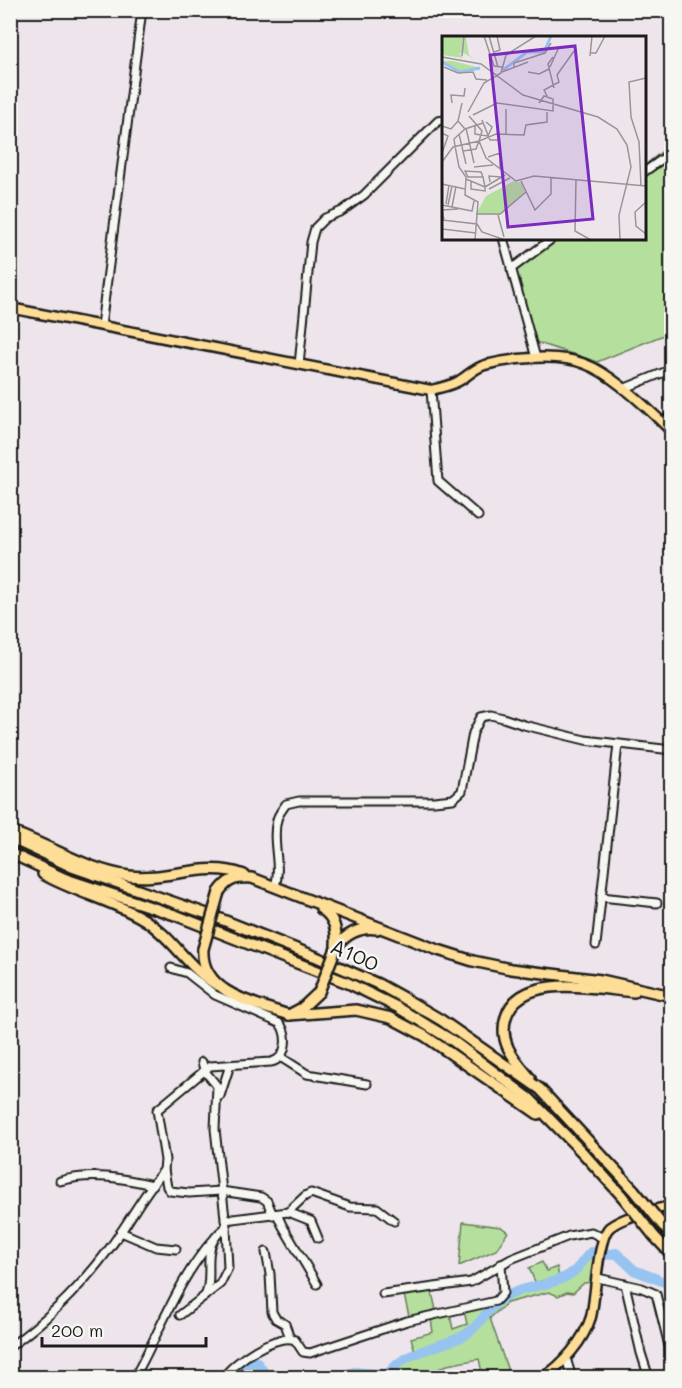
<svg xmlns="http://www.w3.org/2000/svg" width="682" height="1388" viewBox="0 0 682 1388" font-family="Mali,sans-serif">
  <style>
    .green { fill: #b5df9c; stroke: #687e5c; stroke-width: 1.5 }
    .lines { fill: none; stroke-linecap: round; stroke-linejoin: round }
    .river { stroke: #97c3f1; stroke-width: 10 }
    .minor-casing { stroke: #1c1c1c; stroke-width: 11 }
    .major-casing { stroke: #1c1c1c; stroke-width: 13 }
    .highway-casing { stroke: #1c1c1c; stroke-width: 14 }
    .minor { stroke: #f6f6f2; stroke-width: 7 }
    .major { stroke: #fedd96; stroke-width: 8 }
    .highway { stroke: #fedd96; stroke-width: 9 }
    .highway-bridge-casing { stroke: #1c1c1c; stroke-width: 14; stroke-linecap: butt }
    .highway-bridge { stroke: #fedd96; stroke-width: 9 }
    .labels { text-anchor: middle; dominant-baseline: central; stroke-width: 5; stroke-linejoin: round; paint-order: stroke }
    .street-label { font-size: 21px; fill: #1c1c1c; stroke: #f6f6f2 }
    .inset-river { fill: none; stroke: #97c3f1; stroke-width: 3 }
    .inset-road { fill: none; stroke: #999598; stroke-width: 1.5 }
    .view { fill: #7b2cbf; fill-opacity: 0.15; stroke: #7b2cbf; stroke-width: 3 }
    .inset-edge { fill: none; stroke: #1c1c1c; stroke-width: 3 }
  </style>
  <rect width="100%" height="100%" fill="#ede5eb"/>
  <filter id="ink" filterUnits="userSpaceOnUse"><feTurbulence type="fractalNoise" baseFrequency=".0167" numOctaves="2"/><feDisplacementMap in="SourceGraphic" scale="12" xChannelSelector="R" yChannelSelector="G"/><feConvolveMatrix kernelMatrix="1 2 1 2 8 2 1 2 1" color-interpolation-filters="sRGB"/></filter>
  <g filter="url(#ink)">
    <g class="green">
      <path d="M671 144V332L597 362 535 342 514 271 554 239 644 238 645 165Z"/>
      <path d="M463 1222 501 1227 508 1232 496 1250 459 1266Z"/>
      <path d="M596 1254 594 1282 584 1283 573 1293 567 1292 558 1296 549 1292 507 1303 490 1318 510 1377H483L479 1359 447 1365 422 1377 339 1378 354 1372 387 1375C410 1346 435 1351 463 1336 478 1328 485 1310 499 1301 517 1289 542 1289 561 1281 566 1279 573 1276 577 1272 585 1267 585 1256 596 1254Z"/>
      <path d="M542 1262 547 1271 557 1267 559 1277 536 1284 529 1268Z"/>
      <path d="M431 1288 436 1310 409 1316 404 1295Z"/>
      <path d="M494 1303 469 1330 460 1336 415 1351 411 1338 433 1332 431 1319 450 1315 453 1329 467 1324 464 1311Z"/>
      <path d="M257 1362 268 1377 228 1378 242 1363Z"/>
    </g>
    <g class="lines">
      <g class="river">
        <path d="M234 1378 248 1363 257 1362 268 1378"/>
        <path d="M339 1378 354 1372 387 1375C405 1351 433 1349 459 1338 477 1331 485 1311 500 1300 521 1285 557 1286 573 1272 580 1267 584 1258 591 1252L605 1255 616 1253 634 1270 672 1285"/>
      </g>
      <g class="minor-casing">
        <g id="minor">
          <path d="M644 172 672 152"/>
          <path d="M503 238 536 358"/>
          <path d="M511 269 553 238"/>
          <path d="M101 326 142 10"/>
          <path d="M299 365 311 242 315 228 325 218 342 211 364 195 438 121 444 120"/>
          <path d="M623 389 672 369"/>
          <path d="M431 390 438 481 478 516"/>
          <path d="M661 421 672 417"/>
          <path d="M275 887C282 865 271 842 277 820 278 814 283 809 286 804L299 801H434L453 799 462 791 473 733 481 717 491 715 503 718 524 725 585 740 672 750"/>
          <path d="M601 897 657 903"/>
          <path d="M596 945 618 744"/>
          <path d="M282 1058 307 1074 367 1084"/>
          <path d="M220 1096 230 1065"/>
          <path d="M164 1170 167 1187 170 1191 189 1193 221 1191 261 1197 267 1201 273 1215"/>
          <path d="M60 1181C91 1172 122 1178 153 1185"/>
          <path d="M288 1212 311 1221 318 1238"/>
          <path d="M277 1214 282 1225 317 1284"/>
          <path d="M225 1220 288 1212 305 1196 311 1193 350 1207 377 1208 394 1221"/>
          <path d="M121 1232 156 1247 176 1249"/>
          <path d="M266 1252 270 1274 272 1312 276 1319 285 1324 290 1338"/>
          <path d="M598 1278 642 1288 656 1294 672 1358"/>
          <path d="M625 1284 641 1353 649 1378"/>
          <path d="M383 1294 471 1282 511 1259 569 1236 591 1232 603 1238"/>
          <path d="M205 1296C214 1278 203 1255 215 1238 217 1234 223 1230 226 1227"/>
          <path d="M180 1315 220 1284 228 1268 226 1227 215 1129 217 1086 204 1070 202 1062"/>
          <path d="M11 1346C48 1319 81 1287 109 1249 128 1224 143 1194 164 1170L165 1160 157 1110 210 1066 271 1062C288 1059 289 1032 279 1023L215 995 187 973 171 968"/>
          <path d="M566 1358 572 1378"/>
          <path d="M134 1378C160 1332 179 1276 215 1238"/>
          <path d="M223 1378C234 1361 276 1333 295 1340L303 1352 310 1353 407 1321 496 1301 503 1293 501 1264"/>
        </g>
      </g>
      <g class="major-casing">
        <g id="major">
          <path d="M10 308 431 390C440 388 449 386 457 382 467 377 474 368 485 365 513 358 558 353 585 364 613 374 651 411 672 432"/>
          <path d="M542 1378C563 1365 584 1340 591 1317 596 1297 597 1237 610 1227 627 1215 652 1211 672 1205"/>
        </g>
      </g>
      <g class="highway-casing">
        <g id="highway">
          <path d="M12 832C51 846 87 870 129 876 168 881 206 860 244 875"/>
          <path d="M10 838 72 867 213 916 314 956 378 984 407 1000 441 1020 540 1089 634 1190"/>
          <path d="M10 853 66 879 175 915 348 983 397 1007 453 1041 529 1098 583 1153 622 1196"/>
          <path d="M43 874C76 893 113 900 145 920 173 938 189 969 217 985"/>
          <path d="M219 892C228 879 236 877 252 878L435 949 473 961 511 969 601 980 667 995 672 994"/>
          <path d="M321 909C335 917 337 931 336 946"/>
          <path d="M336 948C344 935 360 926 377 929"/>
          <path d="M203 949C200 993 256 1004 289 1015L302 1008 319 992"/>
          <path d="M289 1015 356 1010 391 1018 425 1036 538 1114"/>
          <path d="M530 1078C515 1060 498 1043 506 1017 520 971 598 989 634 992"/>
          <path d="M654 1236 672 1255"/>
        </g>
      </g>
      <use href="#minor" class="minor"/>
      <use href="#major" class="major"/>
      <use href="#highway" class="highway"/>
      <g class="highway-bridge-casing">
        <g id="highway-bridge">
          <path d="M203 949 219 892"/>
          <path d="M319 992 336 948"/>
          <path d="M634 1190 668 1232"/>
          <path d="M622 1196 654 1236"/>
        </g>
      </g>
      <use href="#highway-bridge" class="highway-bridge"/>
    </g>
  </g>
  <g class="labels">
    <g class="street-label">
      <text transform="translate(355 954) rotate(24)">A100</text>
    </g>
  </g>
  <g transform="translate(442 36)">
    <rect width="204" height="204" fill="#ede5eb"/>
    <path d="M0 0H27L24 2 27 19 32 23 20 16 17 18 22 22 0 19ZM0 25H11L38 32 15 35ZM72 145 80 147 83 156 59 179 34 178 44 160Z" fill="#b5df9c"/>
    <path class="inset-river" d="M0 26 18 36 38 32M61 34 85 16H102L109 0"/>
    <path class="inset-road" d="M42 0 52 30 60 31M47 0 56 31M52 16 58 14 55 0M148 17H154L163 0M20 20 22 0M148 20 150 0M0 21 39 28 81 59 156 81 175 93 185 109 189 131 177 179 178 204M111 21 106 28 112 52M2 31 16 37 31 36 34 43 45 44M108 31 117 11M72 32V27L103 17 109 7M60 36 86 26M86 36 97 38 107 33M105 60 102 54 117 46 115 39 132 15M10 67 9 59 22 60 23 52M20 67 16 85 23 93M26 76 42 47 59 37 64 19 94 0M31 79 55 67 111 75V63L102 60 97 67M40 84 48 104H58M0 90 9 93 16 85M33 90V98L46 100 50 91 44 86M24 92 32 127M0 97 6 100 0 117M17 98 24 128M64 98V73M37 105 44 122 74 145 92 140 204 150M13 110 12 103 23 93 41 87M13 110 17 131 24 141 23 159 36 166 33 204M21 115 34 113 37 105 54 98 82 99 84 89 105 86V76M46 121 58 117V134M0 126 11 111 37 105 40 95 27 80M32 131 51 129M41 141 39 136 23 135 26 141H41L43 151M24 143 43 151V155L29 153V146M134 144 133 195 149 204M79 145 93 174 109 158V142M48 146 47 140 59 141M0 148 23 153M199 150 197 106 189 81 187 46 204 42M43 151 63 139M47 153 68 142M204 166 193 176 194 190 204 198M4 168 7 149M0 169 30 175 32 165M6 169 10 150M10 171 14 150M34 178H58L84 156M56 179 62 201M0 184 35 188 40 196 63 204M2 184 0 174 16 173M0 193 34 197"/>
    <path class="view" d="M133 10 151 183 66 191 48 19Z"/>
    <rect width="204" height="204" class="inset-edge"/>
  </g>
  <rect width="682" height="1388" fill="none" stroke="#f6f6f2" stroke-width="36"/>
  <rect x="18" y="18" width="646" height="1352" fill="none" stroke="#1c1c1c" stroke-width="2" filter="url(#ink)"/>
  <path d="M42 1337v9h164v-9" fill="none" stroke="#1c1c1c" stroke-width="3"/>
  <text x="51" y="1337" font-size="18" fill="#1c1c1c" stroke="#f6f6f2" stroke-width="4.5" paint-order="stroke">200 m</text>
</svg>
